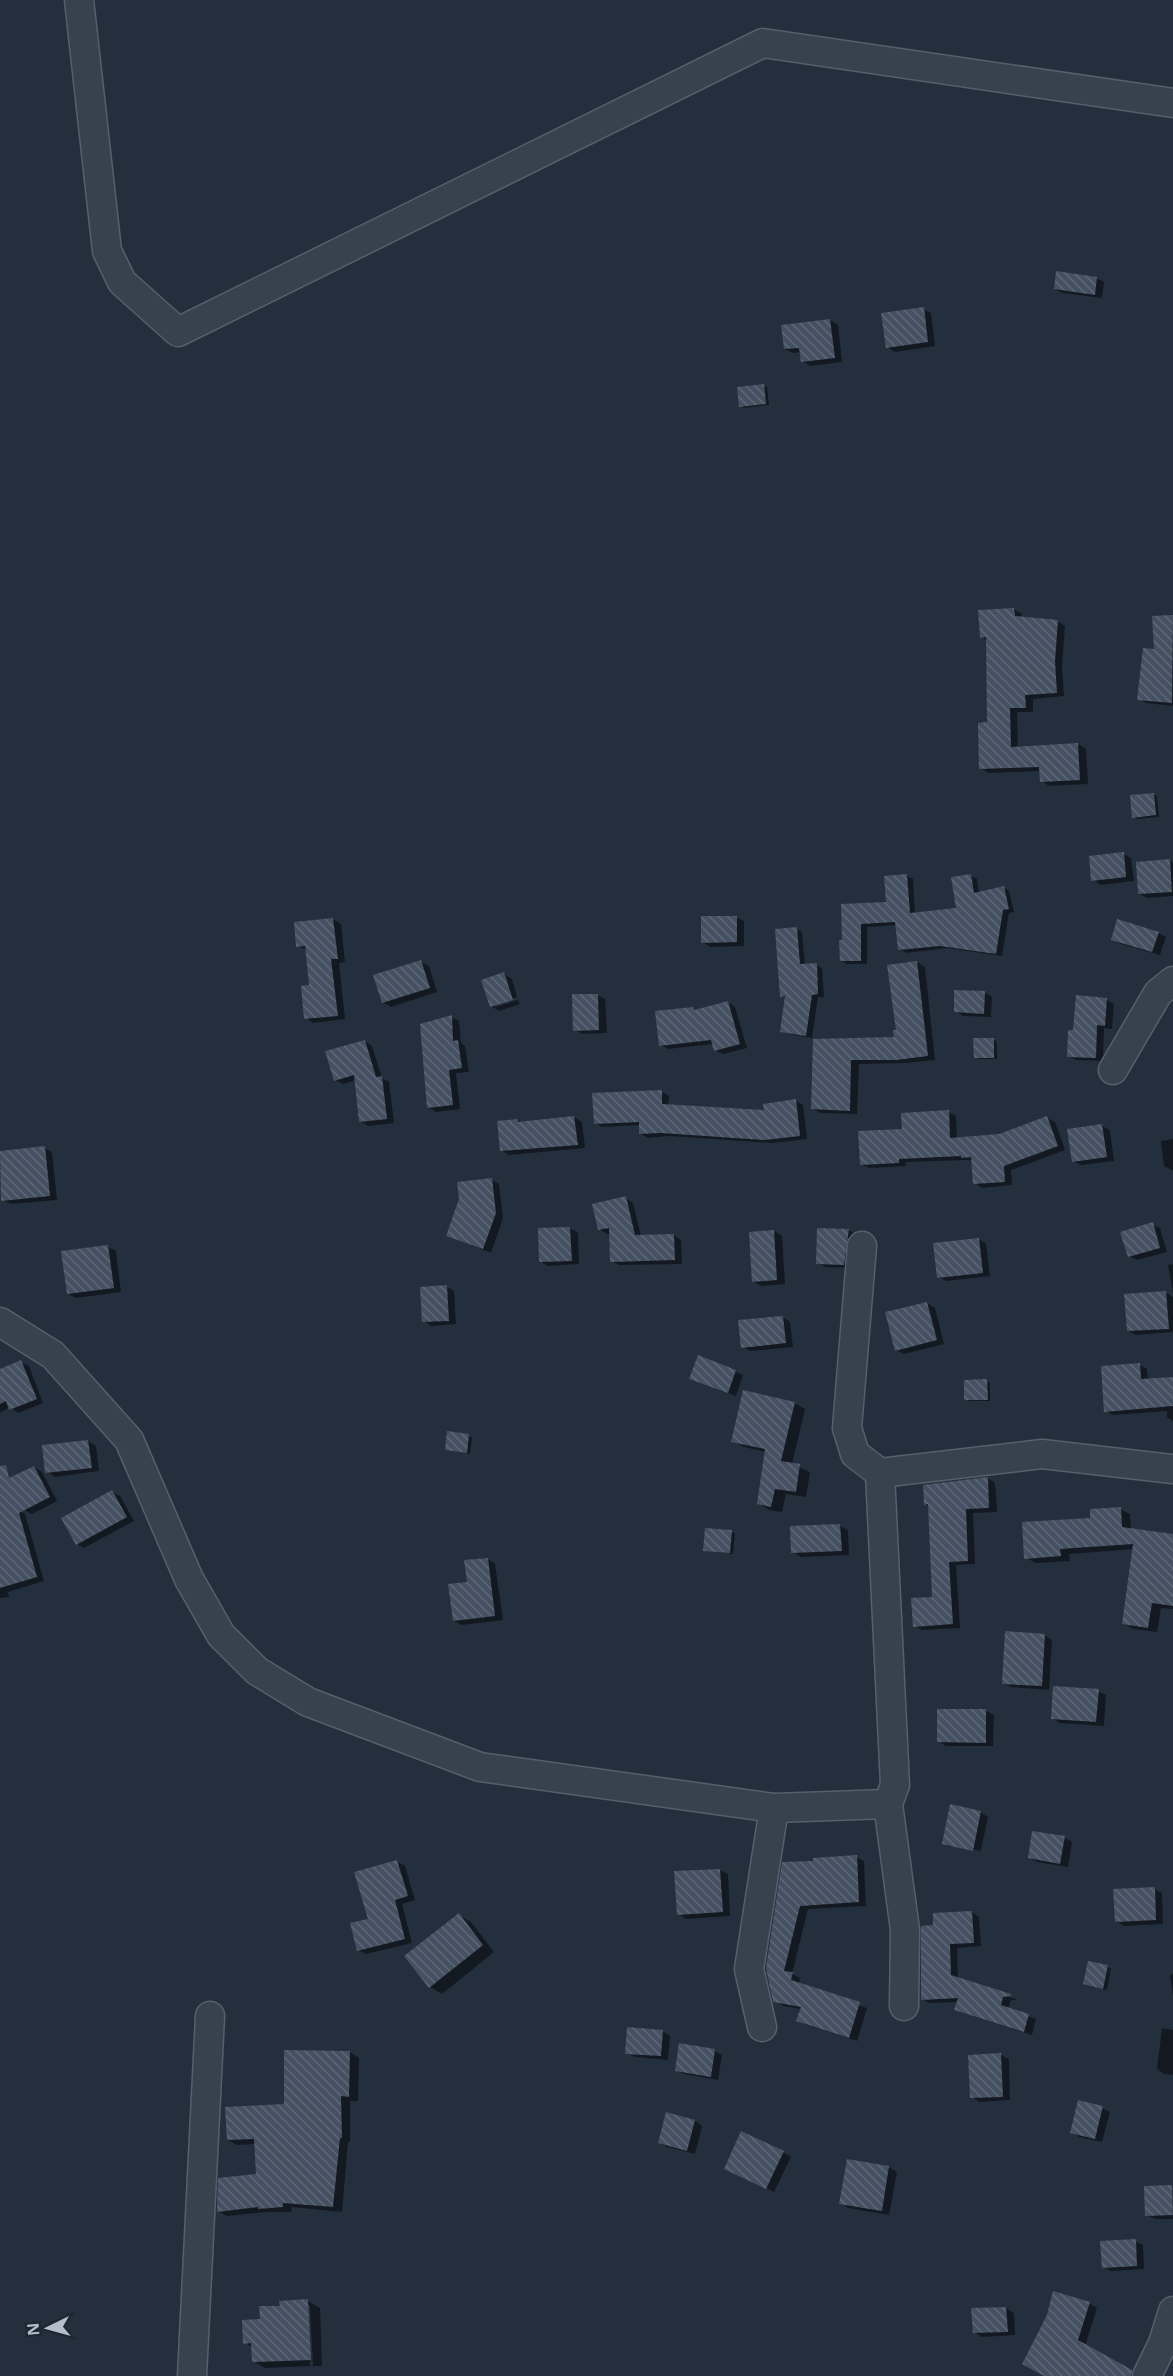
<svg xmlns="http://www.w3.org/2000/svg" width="1173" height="2376" viewBox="0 0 1173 2376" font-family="'Open Sans',sans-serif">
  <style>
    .shadow { fill: #0007 }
    .building { fill: url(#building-back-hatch) }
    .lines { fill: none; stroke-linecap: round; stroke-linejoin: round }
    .minor-casing { stroke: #565f6c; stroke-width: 31 }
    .minor { stroke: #38414e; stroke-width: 28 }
  </style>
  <defs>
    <pattern id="building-back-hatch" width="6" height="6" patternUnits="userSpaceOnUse" patternTransform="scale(1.5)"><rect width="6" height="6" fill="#455162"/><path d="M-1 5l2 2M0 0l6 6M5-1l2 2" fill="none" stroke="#5d6877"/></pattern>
  </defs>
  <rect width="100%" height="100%" fill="#242f3e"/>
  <g class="shadow">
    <path d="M1096 278 1104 282 1102 298 1063 293 1055 289Z"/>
    <path d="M923 309 931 313 935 346 895 352 887 347Z"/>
    <path d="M830 320 838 325 842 362 810 366 802 361 801 352 793 353 785 349Z"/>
    <path d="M763 386 767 387 769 405 744 408 741 406Z"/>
    <path d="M1014 609 1022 614V619L1057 621 1065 626 1062 666 1064 696 1033 699V712H1017L1018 748 1078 744 1086 749 1088 784 1049 786 1041 781 1040 771 988 773 981 768 989 724 988 641 982 637Z"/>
    <path d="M1173 617V706L1146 703 1139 699 1155 651 1154 618Z"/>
    <path d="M1153 794 1157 796 1159 817 1137 819 1134 817Z"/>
    <path d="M1124 854 1131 858 1134 881 1101 885 1093 880Z"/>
    <path d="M1169 860 1173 863V896L1147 898 1140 894Z"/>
    <path d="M907 876 913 879 915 914 958 909 971 876 977 879 979 893 1004 888 1009 891 1014 912 1009 913 1002 956 947 948 906 953 900 949 897 925 867 927V964H847L841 961 844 942 842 906 887 904Z"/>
    <path d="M736 917 744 921V946L710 947 703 942Z"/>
    <path d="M333 919 341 924 345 962 339 963 345 1019 313 1023 306 1018 311 986 306 950 298 946Z"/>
    <path d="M796 929 802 932 805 965H816L822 968 824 997H818L812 1038 788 1034 782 1031 787 998 782 996Z"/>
    <path d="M1158 933 1166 937 1160 955 1121 944 1113 939Z"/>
    <path d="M421 962 429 966 437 992 391 1007 383 1002Z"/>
    <path d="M917 962 925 967 935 1060 905 1063 859 1064 857 1114 820 1113 812 1108 814 1041 895 1038Z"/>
    <path d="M504 974 512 979 517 997 495 1004V1007L518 1000 520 1004 499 1011 491 1006Z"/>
    <path d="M984 992 992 997 991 1017 963 1016 955 1011Z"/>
    <path d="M597 995 605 999 607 1033 583 1034 575 1030Z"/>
    <path d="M1107 1000 1114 1004 1112 1029 1104 1028 1103 1061 1076 1060 1068 1056 1075 1032Z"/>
    <path d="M728 1002 735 1007 747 1048 723 1054 715 1050 713 1044 668 1049 661 1045 693 1008 697 1011Z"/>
    <path d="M451 1017 459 1021 461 1043 465 1046 469 1072 456 1073 460 1109 436 1112 428 1107Z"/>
    <path d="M994 1040 997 1042V1059H978L975 1057Z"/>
    <path d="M365 1041 372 1046 382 1078 389 1082 394 1123 368 1126 360 1121 356 1080 343 1084 335 1080Z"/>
    <path d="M662 1092 669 1096 668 1106 765 1112 796 1101 803 1105 807 1139 773 1143 669 1136 648 1138 641 1134V1125L602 1127 595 1123Z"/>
    <path d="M948 1112 956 1116 957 1139 1000 1136 1047 1118 1055 1122 1065 1150 1011 1170 1012 1185 982 1188 975 1183 973 1161 967 1160 906 1162V1166L869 1168 861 1164 903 1131Z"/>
    <path d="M574 1117 582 1122 585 1148 509 1155 501 1150 517 1120 523 1123Z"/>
    <path d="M1102 1126 1110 1130 1114 1161 1081 1165 1073 1161Z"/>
    <path d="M1173 1139V1170H1172L1164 1166 1161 1141Z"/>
    <path d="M44 1148 52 1152 57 1200 11 1204 3 1200 0 1152Z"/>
    <path d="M491 1180 499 1184 503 1218 491 1253 447 1235Z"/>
    <path d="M625 1198 633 1203 641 1236 674 1235 681 1240 682 1264 619 1265 611 1261V1233L607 1234 599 1229Z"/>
    <path d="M1152 1224 1160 1228 1167 1252 1137 1260 1129 1256Z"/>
    <path d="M570 1228 578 1233 579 1264 548 1266 541 1262Z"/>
    <path d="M849 1230 856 1235 851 1268 825 1267 818 1263Z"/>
    <path d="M774 1231 782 1236 785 1284 761 1286 753 1281Z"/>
    <path d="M979 1239 986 1244 990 1276 946 1281 939 1277Z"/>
    <path d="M108 1247 116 1251 121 1292 76 1298 68 1294Z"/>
    <path d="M1173 1264V1293L1168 1265Z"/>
    <path d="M446 1286 454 1291 456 1324 431 1326 424 1321Z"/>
    <path d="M1166 1293 1173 1297V1332L1136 1335 1129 1331Z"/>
    <path d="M927 1303 935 1308 944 1344 904 1354 896 1350Z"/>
    <path d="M783 1317 790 1322 793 1347 750 1351 742 1347Z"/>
    <path d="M699 1357 743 1375 736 1396 699 1382Z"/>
    <path d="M21 1362 29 1366 43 1403 18 1413 10 1407 0 1413V1369Z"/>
    <path d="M1140 1365 1147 1369 1148 1380 1173 1378V1421L1167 1417V1411L1113 1415 1106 1411Z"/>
    <path d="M987 1381 990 1383V1401H969L966 1399Z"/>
    <path d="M794 1403 805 1409 792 1464 810 1472 806 1497 786 1494 782 1512 769 1510 758 1503 766 1452 744 1447 733 1441Z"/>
    <path d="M469 1436 472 1438 470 1454 447 1449Z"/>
    <path d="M88 1441 96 1446 99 1471 55 1477 47 1472Z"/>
    <path d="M34 1467 42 1472 57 1501 32 1514 24 1510Z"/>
    <path d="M988 1478 995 1483 997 1512 973 1513 975 1564 956 1565 960 1628 922 1630 914 1626 934 1598 930 1506 926 1504Z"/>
    <path d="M112 1492 120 1496 134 1521 84 1548 77 1544Z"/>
    <path d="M17 1509 25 1514 44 1581 8 1592 9 1597 0 1598V1516Z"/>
    <path d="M1120 1509 1130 1514 1131 1530 1173 1536V1609L1161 1608 1157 1632 1133 1629 1123 1623 1134 1549 1069 1554 1070 1561 1036 1563 1026 1558 1092 1519Z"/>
    <path d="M840 1526 848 1530 849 1555 801 1557 793 1552Z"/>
    <path d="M731 1532 735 1533 733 1554 705 1550Z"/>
    <path d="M488 1559 495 1564 503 1620 462 1625 454 1621 468 1583Z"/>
    <path d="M1044 1635 1052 1640 1049 1690 1011 1687 1003 1683Z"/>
    <path d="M1098 1691 1106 1695 1104 1726 1060 1723 1052 1718Z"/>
    <path d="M938 1710 986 1711 994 1715 993 1746H946L938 1741Z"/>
    <path d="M980 1812 988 1817 980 1854 951 1848 980 1854V1851L950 1844V1847L944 1843Z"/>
    <path d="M1064 1837 1072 1842 1068 1867 1037 1862 1030 1858Z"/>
    <path d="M856 1857 864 1861 866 1906 808 1909 792 1974 800 1978 799 1984 867 2008 857 2041 806 2025 798 2020 801 2009 783 2006 775 2001 784 1864Z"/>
    <path d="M397 1862 405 1866 415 1900 402 1904 412 1943 366 1954 358 1950 369 1920Z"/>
    <path d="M720 1870 728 1874 730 1916 686 1919 678 1914 676 1873Z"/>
    <path d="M1154 1889 1162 1893 1163 1924 1124 1926 1116 1921Z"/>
    <path d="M972 1912 979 1917 981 1946 957 1948 958 1979 1018 2000H1011L1008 2009 1036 2019 1032 2035 963 2013 956 2009 958 2002 929 2003 922 1999 935 1926Z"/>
    <path d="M459 1915 471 1922 494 1952 442 1994 430 1987Z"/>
    <path d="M1089 1962 1111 1968 1107 1990 1085 1984Z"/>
    <path d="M1173 1974V1997L1170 1975Z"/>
    <path d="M1162 2028 1173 2030V2075L1164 2074 1157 2069Z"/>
    <path d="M663 2031 670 2036 668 2060 635 2057 627 2053Z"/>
    <path d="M715 2051 722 2055 718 2080 684 2074 676 2070Z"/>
    <path d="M350 2052 359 2058 358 2101H350V2142H348L342 2212 291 2207 292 2212H266L227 2216 218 2211 258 2176 255 2144 237 2145 228 2140 285 2105Z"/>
    <path d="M1001 2055 1009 2059 1010 2100 979 2102 972 2097Z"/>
    <path d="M1102 2108 1110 2112 1102 2142 1079 2137 1072 2132Z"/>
    <path d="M695 2121 702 2126 695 2154 667 2147 660 2143Z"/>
    <path d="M783 2152 791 2157 774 2192 734 2173Z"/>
    <path d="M848 2160 889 2167 897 2172 889 2215 848 2208 841 2203Z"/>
    <path d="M1172 2187 1173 2219H1155L1147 2215Z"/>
    <path d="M1135 2241 1143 2245 1144 2269 1111 2271 1103 2267Z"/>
    <path d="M308 2301 320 2308 322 2366H313L310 2306H307L310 2366 265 2368 253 2361V2347L245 2343 261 2321 282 2307Z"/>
    <path d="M1089 2303 1097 2308 1085 2346 1127 2376H1046Z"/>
    <path d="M1006 2308 1014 2313 1015 2335 982 2337 974 2332Z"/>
  </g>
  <g class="building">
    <path d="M1056 271 1097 277 1095 295 1054 289Z"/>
    <path d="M924 307 928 342 886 348 881 313Z"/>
    <path d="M830 319 835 358 801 362 799 348 784 349 781 325Z"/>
    <path d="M764 384 766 404 739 407 737 387Z"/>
    <path d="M1014 608 1015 616 1058 620 1055 661 1057 693 1025 695 1026 708H1010L1011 747 1078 743 1080 780 1040 782 1039 767 979 769 978 723 987 722 986 637 980 638 978 610Z"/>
    <path d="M1173 615 1172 703 1137 700 1143 648 1154 649 1152 616Z"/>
    <path d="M1154 793 1156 815 1132 818 1130 795Z"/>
    <path d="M1124 852 1126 877 1091 881 1089 856Z"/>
    <path d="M1170 859 1172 892 1138 894 1136 862Z"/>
    <path d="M907 874 910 913 956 908 951 877 971 874 974 893 1004 886 1009 909 1003 910 996 954 940 946 898 950 895 922 861 924V961H840L839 940H842L841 904 886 902 884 876Z"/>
    <path d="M701 916H737V942L701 943Z"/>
    <path d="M333 918 338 959H331L338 1016 304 1019 301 986 309 985 305 946 296 947 294 922Z"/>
    <path d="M1117 919 1159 932 1152 952 1111 940Z"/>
    <path d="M797 927 800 964 817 963 818 994 812 995 806 1036 780 1032 785 996 780 997 775 929Z"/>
    <path d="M421 960 430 988 382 1003 373 975Z"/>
    <path d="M917 961 928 1056 896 1060H851L850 1111 811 1109 813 1039 894 1037 893 1030H896L887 965Z"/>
    <path d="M504 972 513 1000 490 1007 481 980Z"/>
    <path d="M954 990 985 991 984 1014 954 1012Z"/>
    <path d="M572 994H598L599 1030 573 1031Z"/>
    <path d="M1076 995 1107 998 1105 1026 1097 1025 1096 1058 1067 1057 1068 1030H1073Z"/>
    <path d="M728 1001 740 1044 714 1051 711 1040 659 1046 655 1011 693 1007 694 1010Z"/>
    <path d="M452 1015 453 1041 458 1040 462 1068 449 1070 453 1105 427 1108 420 1024Z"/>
    <path d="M973 1038H994V1058H974Z"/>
    <path d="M365 1040 376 1077 382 1076 387 1119 359 1122 354 1075 334 1081 325 1051Z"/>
    <path d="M662 1090V1104L764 1110 763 1104 796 1099 800 1136 765 1140 661 1133 639 1134V1122L594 1124 592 1093Z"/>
    <path d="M949 1110 950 1138 999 1134 1047 1116 1058 1146 1004 1166 1005 1182 973 1184 971 1157 961 1158V1156L899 1159V1163L860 1165 858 1131 902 1129 901 1113Z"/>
    <path d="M574 1116 578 1145 500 1151 497 1121 517 1119 518 1122Z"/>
    <path d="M1102 1124 1107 1157 1072 1162 1067 1129Z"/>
    <path d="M45 1146 50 1196 1 1201 0 1151Z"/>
    <path d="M492 1178 496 1213 483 1249 446 1236 459 1199 457 1182Z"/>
    <path d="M626 1196 635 1235 674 1234 675 1260 610 1262 609 1228 598 1230 592 1204Z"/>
    <path d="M1153 1222 1160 1248 1128 1257 1120 1232Z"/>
    <path d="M570 1227 572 1261 539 1262 538 1228Z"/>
    <path d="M817 1228 849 1229 844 1265 816 1264Z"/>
    <path d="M774 1230 777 1280 752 1282 749 1232Z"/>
    <path d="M979 1238 983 1273 937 1278 933 1243Z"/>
    <path d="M108 1245 114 1288 67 1294 61 1251Z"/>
    <path d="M447 1285 449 1321 422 1322 420 1287Z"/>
    <path d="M1166 1291 1169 1329 1127 1331 1124 1294Z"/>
    <path d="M927 1302 937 1340 895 1351 885 1312Z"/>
    <path d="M783 1316 786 1343 741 1348 738 1320Z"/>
    <path d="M698 1355 736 1370 728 1393 689 1379Z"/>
    <path d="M21 1360 37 1399 9 1410 6 1401 0 1404V1369Z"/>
    <path d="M1140 1363 1141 1379 1173 1377V1406L1104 1412 1101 1366Z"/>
    <path d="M987 1379 988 1400H964V1380Z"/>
    <path d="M743 1390 795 1402 781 1461 800 1464 796 1492 775 1489 771 1507 757 1504 765 1449 731 1442Z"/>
    <path d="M447 1431 469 1434 467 1453 445 1450Z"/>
    <path d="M88 1440 92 1468 45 1473 42 1445Z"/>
    <path d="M6 1465 9 1478 34 1466 50 1497 19 1513 37 1577 0 1588V1466Z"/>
    <path d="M988 1477 989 1508 966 1509 968 1561 949 1562 953 1624 913 1627 911 1598 932 1597 928 1504 924 1505 923 1485Z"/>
    <path d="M112 1490 127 1517 76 1545 61 1518Z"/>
    <path d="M1121 1507 1122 1527 1173 1534V1606L1152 1603 1148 1628 1122 1624 1133 1544 1060 1549 1061 1556 1024 1559 1022 1522 1090 1518V1509Z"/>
    <path d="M840 1524 842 1551 791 1553 790 1526Z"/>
    <path d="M705 1528 732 1530 730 1553 703 1551Z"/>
    <path d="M488 1558 495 1616 453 1621 448 1584 467 1582 464 1560Z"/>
    <path d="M1005 1631 1045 1634 1042 1686 1002 1684Z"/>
    <path d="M1053 1686 1099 1689 1096 1722 1051 1719Z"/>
    <path d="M937 1709H986V1743L937 1742Z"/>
    <path d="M950 1804 981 1811 973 1851 942 1844Z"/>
    <path d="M1032 1831 1065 1836 1060 1864 1028 1858Z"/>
    <path d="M857 1855 859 1902 800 1906 784 1971 793 1972 791 1980 860 2002 849 2038 796 2021 801 2007 773 2002 766 1968 782 1862 813 1861V1858Z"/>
    <path d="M397 1860 408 1896 395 1900 405 1939 357 1951 350 1923 368 1919 354 1872Z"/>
    <path d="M720 1869 723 1912 677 1915 674 1871Z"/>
    <path d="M1155 1887 1156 1920 1115 1922 1113 1889Z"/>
    <path d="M972 1911 974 1943 950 1944 951 1975 1011 1994V1996L1003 1997 1001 2005 1029 2014 1024 2032 954 2010 958 1998 921 2000V1926L933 1925V1913Z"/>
    <path d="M459 1913 483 1945 429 1988 404 1956Z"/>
    <path d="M1088 1961 1108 1965 1103 1989 1083 1984Z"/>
    <path d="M627 2027 663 2030 661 2056 625 2054Z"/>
    <path d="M679 2043 715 2049 711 2077 675 2071Z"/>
    <path d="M284 2050 350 2051 349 2097 341 2096 342 2138H340L333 2207 283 2203V2207L258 2209V2207L217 2212 218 2178 256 2174 254 2139 227 2140 225 2107 284 2104Z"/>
    <path d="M1001 2053 1003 2097 970 2098 968 2055Z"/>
    <path d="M1078 2100 1103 2106 1095 2139 1070 2133Z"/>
    <path d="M666 2112 695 2120 687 2151 658 2143Z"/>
    <path d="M741 2131 784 2151 766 2189 724 2169Z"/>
    <path d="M847 2159 889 2166 882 2211 839 2204Z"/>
    <path d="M1172 2185 1173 2215 1145 2216 1144 2186Z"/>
    <path d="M1136 2239 1137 2266 1102 2268 1100 2241Z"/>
    <path d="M1053 2291 1090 2302 1078 2340 1132 2370 1131 2376H1044L1022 2364 1047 2315Z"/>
    <path d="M308 2299 311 2360 252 2362 251 2343 243 2344 242 2320 260 2319 259 2306H280L279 2301Z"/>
    <path d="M1006 2307 1008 2332 973 2333 971 2308Z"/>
  </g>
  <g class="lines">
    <g class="minor-casing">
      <g id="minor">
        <path d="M79 0 107 251 122 282 178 332 763 43 1173 103"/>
        <path d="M1113 1070 1158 993 1173 981"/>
        <path d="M862 1246 847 1428 855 1454 880 1473 1042 1454 1173 1469"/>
        <path d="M0 1322 53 1355 129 1440 189 1579 221 1635 257 1671 308 1702 480 1767 774 1808 888 1804"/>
        <path d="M880 1473 895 1785 888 1804 905 1930 904 2006"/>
        <path d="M762 2027 749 1969 774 1808"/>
        <path d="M192 2376 210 2016"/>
        <path d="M1147 2376 1163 2343 1173 2311"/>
      </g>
    </g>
    <use href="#minor" class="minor"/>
  </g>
  <g transform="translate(48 2328) rotate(265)" stroke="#1d2633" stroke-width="4.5" paint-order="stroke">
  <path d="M0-4.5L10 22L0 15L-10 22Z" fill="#b4bcc9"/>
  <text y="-9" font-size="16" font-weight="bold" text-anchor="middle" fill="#b4bcc9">N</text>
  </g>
</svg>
